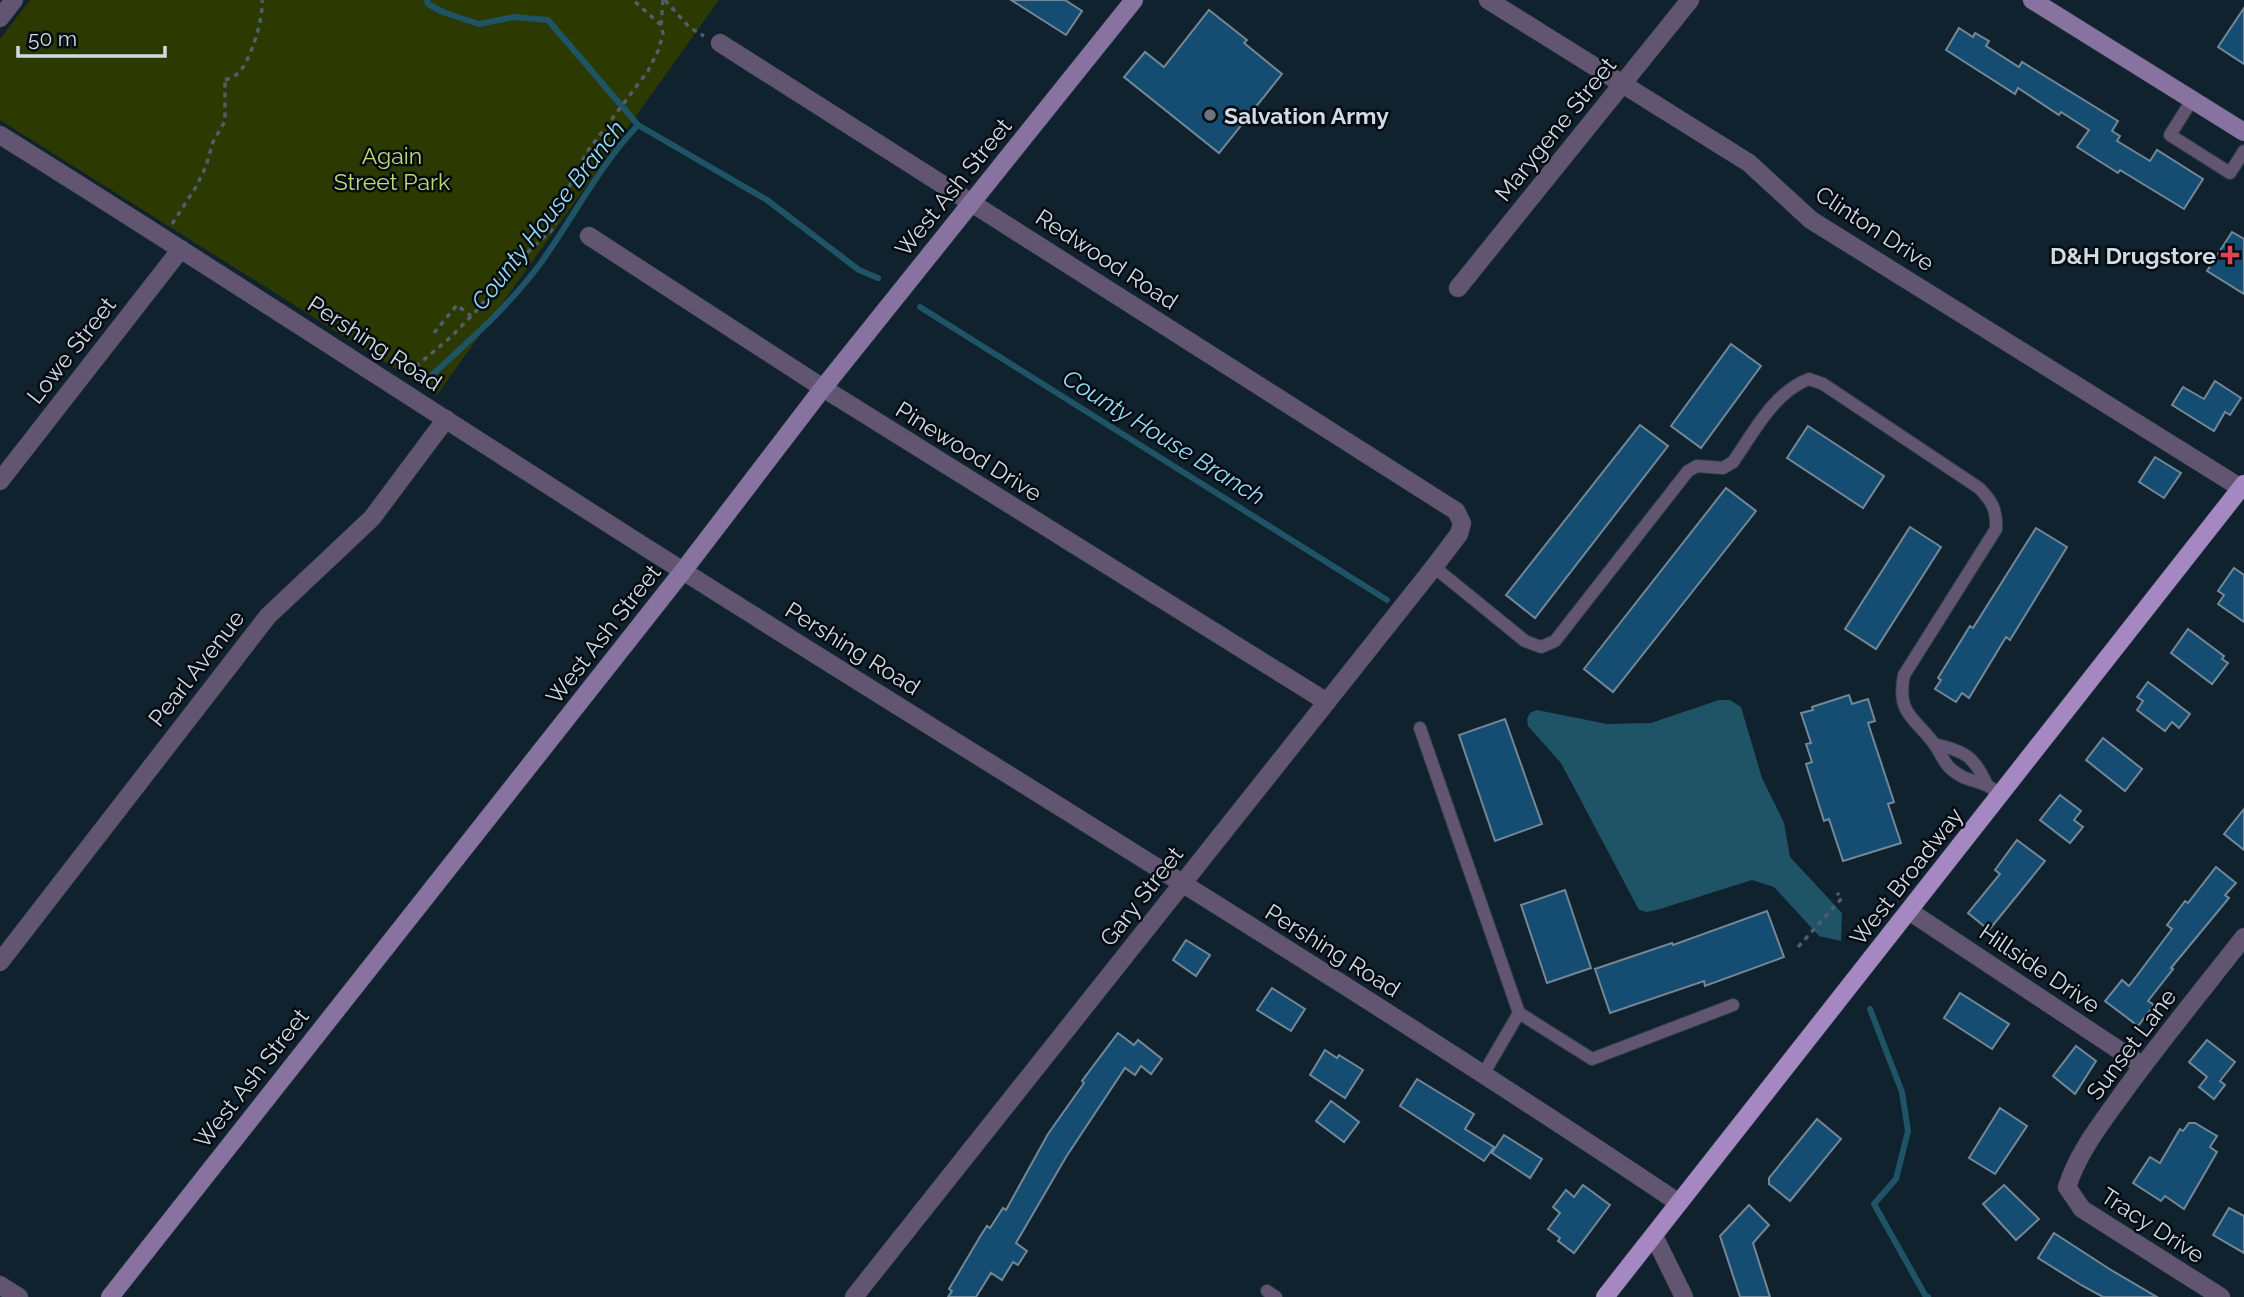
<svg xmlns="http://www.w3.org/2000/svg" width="2244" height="1297" viewBox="0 0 2244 1297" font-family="Raleway,sans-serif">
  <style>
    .green { fill: #2c3900 }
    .water { fill: #1e5466 }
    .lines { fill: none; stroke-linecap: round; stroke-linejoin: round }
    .stream { stroke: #1e5466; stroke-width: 6 }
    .building { fill: #154d72; stroke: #738797; stroke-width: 2 }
    .lane-casing { stroke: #2c3c48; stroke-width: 14 }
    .street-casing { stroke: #2c3c48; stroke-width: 19 }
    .secondary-casing { stroke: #2c3c48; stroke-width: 19 }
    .primary-casing { stroke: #2c3c48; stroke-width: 19 }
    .path { stroke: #4f5e6a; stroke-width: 3.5; stroke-dasharray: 5 5; stroke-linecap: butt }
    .lane { stroke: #625571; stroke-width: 12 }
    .street { stroke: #625571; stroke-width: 18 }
    .secondary { stroke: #88729f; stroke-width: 18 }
    .primary { stroke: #a588c2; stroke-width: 18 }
    .worship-dot { fill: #6b7280; stroke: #050b11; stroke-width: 2.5 }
    .health-dot { fill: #e0444e; stroke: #050b11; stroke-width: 2.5 }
    .labels { text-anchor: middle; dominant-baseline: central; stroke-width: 5; stroke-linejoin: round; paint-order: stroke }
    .poi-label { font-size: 23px; font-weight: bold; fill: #d0dbe4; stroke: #050b11; text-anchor: start }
    .street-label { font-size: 23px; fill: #d0dbe4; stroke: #050b11 }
    .park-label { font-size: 23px; fill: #bddb73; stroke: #050b11 }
    .water-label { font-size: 24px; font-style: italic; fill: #93dcf7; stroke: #050b11 }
  </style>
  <rect width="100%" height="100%" fill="#11222f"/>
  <path class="green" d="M30 0H719L437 395 0 120V39Z"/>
  <path class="water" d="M1719 700H1730L1741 707 1762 778 1784 823 1790 857 1842 913 1841 941 1819 936 1774 887 1752 880 1660 909 1647 912 1639 910 1561 763 1528 726 1527 719 1530 713 1537 710 1607 724 1651 723Z"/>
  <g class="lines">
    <g class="stream">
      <path d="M427 0 428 4 445 13 479 24 514 17 548 20 638 125"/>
      <path d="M920 307 1387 600"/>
      <path d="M432 375C471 339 508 307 540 264 573 218 599 166 638 125L767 200 859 270 878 278"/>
      <path d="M1870 1009 1902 1092 1908 1131 1896 1179 1874 1204 1925 1295 1928 1297"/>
    </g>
  </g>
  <g class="building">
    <path d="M1011 0H1065L1082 11 1066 35Z"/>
    <path d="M2244 8V64L2218 47Z"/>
    <path d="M1209 10 1247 40 1244 43 1282 74 1219 153 1124 77 1145 52 1164 67Z"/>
    <path d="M1959 28 1973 37 1975 33 1989 41 1986 46 2019 67 2022 62 2118 121 2112 131 2120 136 2117 141 2150 161 2157 150 2203 179 2184 209 2120 170 2118 173 2077 147 2089 130 2061 112 2059 115 2018 88 2015 94 1946 50Z"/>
    <path d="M2232 232 2244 239V294L2207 271Z"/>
    <path d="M1731 344 1761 366 1701 448 1671 426Z"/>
    <path d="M2215 381 2241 398 2230 415 2225 412 2214 431 2172 405 2183 387 2204 399Z"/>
    <path d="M1640 425 1668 446 1535 618 1506 595Z"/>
    <path d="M1808 426 1884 476 1863 508 1787 458Z"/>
    <path d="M2155 457 2181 473 2164 498 2139 482Z"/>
    <path d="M1726 488 1756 511 1613 692 1584 669Z"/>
    <path d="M1910 527 1941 547 1876 649 1845 629Z"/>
    <path d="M2036 528 2067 547 2010 640 2006 637 1969 698 1962 693 1956 702 1935 689 1941 680 1938 678 1970 626 1973 628Z"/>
    <path d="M2234 568 2244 575V622L2218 604 2224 595 2218 591Z"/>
    <path d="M2188 629 2224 656 2222 659 2228 663 2212 684 2171 653Z"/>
    <path d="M2148 682 2190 714 2179 728 2172 722 2165 731 2137 710 2143 701 2137 697Z"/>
    <path d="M1849 695 1852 704 1868 699 1875 721 1868 723 1894 802 1888 804 1901 843 1843 861 1829 819 1824 821 1806 764 1812 762 1806 744 1811 743 1801 713 1813 710 1812 707Z"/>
    <path d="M1505 719 1542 824 1495 841 1459 735Z"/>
    <path d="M2103 738 2142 769 2125 791 2086 760Z"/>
    <path d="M2060 795 2081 811 2074 820 2083 827 2070 843 2040 820Z"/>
    <path d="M2244 809V850L2224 834Z"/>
    <path d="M2017 840 2045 861 1989 930 1968 913 2000 874 1995 870Z"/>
    <path d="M2216 867 2236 883 2225 895 2229 898 2171 968 2173 969 2148 1001 2154 1005 2138 1026 2105 1001 2122 980 2129 986 2172 929 2167 925 2185 901 2188 903Z"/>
    <path d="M1565 890 1591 968 1547 983 1521 905Z"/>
    <path d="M1767 911 1784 957 1705 986 1704 981 1610 1013 1595 969 1672 943 1673 945Z"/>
    <path d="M1186 940 1210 955 1196 976 1173 960Z"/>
    <path d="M1272 988 1305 1009 1291 1031 1257 1010Z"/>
    <path d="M1960 993 2009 1024 1992 1049 1944 1018Z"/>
    <path d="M1118 1033 1134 1045 1138 1040 1162 1059 1151 1074 1141 1066 1135 1075 1125 1068 1066 1157 1016 1243 1027 1251 1018 1265 1013 1262 1002 1280 991 1273 976 1297H948L952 1291 949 1289 981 1235 987 1226 990 1228 1003 1208 1006 1210 1048 1134 1084 1083 1082 1081Z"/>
    <path d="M2207 1040 2235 1062 2220 1081 2225 1085 2214 1099 2199 1087 2207 1077 2189 1062Z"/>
    <path d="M2076 1046 2096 1061 2075 1094 2053 1076Z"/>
    <path d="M1325 1050 1337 1058 1339 1055 1363 1070 1345 1098 1310 1075Z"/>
    <path d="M1417 1079 1474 1114 1465 1129 1494 1147 1484 1161 1400 1106Z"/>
    <path d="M1331 1101 1359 1122 1344 1142 1316 1121Z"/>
    <path d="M2000 1108 2027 1126 1995 1174 1969 1158Z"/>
    <path d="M1817 1119 1841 1139 1790 1201 1769 1184V1178Z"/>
    <path d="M2189 1123H2195L2217 1136 2210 1147 2217 1152 2184 1209 2165 1196 2161 1201 2133 1183 2150 1157 2160 1163 2180 1129 2183 1131Z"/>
    <path d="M1504 1135 1542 1159 1530 1178 1492 1153Z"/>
    <path d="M1583 1185 1610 1205 1574 1253 1558 1241 1560 1238 1548 1229 1560 1213 1553 1207 1566 1190 1574 1197Z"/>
    <path d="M2004 1185 2039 1219 2016 1240 1983 1204Z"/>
    <path d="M1749 1205 1769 1225 1753 1243 1770 1297H1740L1720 1236Z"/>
    <path d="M2229 1208 2244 1216V1253L2213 1235Z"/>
    <path d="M2054 1233 2111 1270 2157 1297H2103L2081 1285 2038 1258Z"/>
  </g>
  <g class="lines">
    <g class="lane-casing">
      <g id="lane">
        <path d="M2192 100 2170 135 2230 173 2244 151"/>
        <path d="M1434 567 1525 641 1541 647 1555 641 1688 471 1697 466 1723 468 1733 462C1754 432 1774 392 1809 379L1823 384 1979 488C1992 501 1997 510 1996 529L1904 675C1896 715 1915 717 1935 745 1945 760 1944 767 1963 777 1969 780 1977 781 1983 784 1990 786 1996 791 2001 796"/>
        <path d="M1420 728 1519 1013 1592 1059 1733 1005"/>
        <path d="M1934 744C1965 751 1974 756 1987 785"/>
        <path d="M1484 1073 1519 1013"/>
        <path d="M1267 1291 1276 1297"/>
      </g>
    </g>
    <g class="street-casing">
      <g id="street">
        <path d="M1488 0 1749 163 1811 220 2241 488"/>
        <path d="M0 18 14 0"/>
        <path d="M720 43 1456 511 1462 523 1459 534 1434 567 854 1297"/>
        <path d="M0 135C229 278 455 427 683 571 1015 781 1352 984 1679 1203"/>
        <path d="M589 236 823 388 1327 702"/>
        <path d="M1458 288 1690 0"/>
        <path d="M0 481 181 249"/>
        <path d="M1909 911 2143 1066"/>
        <path d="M0 962 268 616 372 518 446 419"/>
        <path d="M1654 1236 1684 1297"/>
        <path d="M0 1285 19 1297"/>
        <path d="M2221 1297 2082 1209 2067 1187C2079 1150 2103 1121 2125 1090 2163 1038 2204 988 2244 937"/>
      </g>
    </g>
    <g class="secondary-casing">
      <g id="secondary">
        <path d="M2032 0 2244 132"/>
        <path d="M110 1297 683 571 823 388 1134 0"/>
      </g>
    </g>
    <g class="primary-casing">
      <path id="primary" d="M1605 1297 2244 484"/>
    </g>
    <g class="path">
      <path d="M665 0 689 27 704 36"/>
      <path d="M661 25 663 0"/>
      <path d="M225 80C229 79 233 77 236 75 250 65 264 17 262 0"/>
      <path d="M172 224 196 187 206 166 213 142 225 121V80"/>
      <path d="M434 333 457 305 471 316"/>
      <path d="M408 373 451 337 479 308 504 274 553 229 568 189 587 152 648 71 658 51 663 34 661 25 633 0"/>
      <path d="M1798 947 1842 898 1837 893"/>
    </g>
    <use href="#lane" class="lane"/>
    <use href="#street" class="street"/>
    <use href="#secondary" class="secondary"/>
    <use href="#primary" class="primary"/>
  </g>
  <circle class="worship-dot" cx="1210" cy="115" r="7"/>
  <path class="health-dot" d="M2226.5 244.5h7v7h7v7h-7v7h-7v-7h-7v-7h7z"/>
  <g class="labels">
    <g class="poi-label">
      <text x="1224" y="115">Salvation Army</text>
      <text x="2216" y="255" text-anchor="end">D&amp;H Drugstore</text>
    </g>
    <g class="street-label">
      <text transform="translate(1555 129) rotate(-51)">Marygene Street</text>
      <text transform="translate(953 187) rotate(-51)">West Ash Street</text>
      <text transform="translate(1875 228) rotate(33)">Clinton Drive</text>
      <text transform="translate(1107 259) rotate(33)">Redwood Road</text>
      <text transform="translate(375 343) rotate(33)">Pershing Road</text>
      <text transform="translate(71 350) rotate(-52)">Lowe Street</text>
      <text transform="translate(969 451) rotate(32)">Pinewood Drive</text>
      <text transform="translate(603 634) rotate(-52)">West Ash Street</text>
      <text transform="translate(853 648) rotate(32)">Pershing Road</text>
      <text transform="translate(196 668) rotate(-52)">Pearl Avenue</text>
      <text transform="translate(1906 876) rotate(-52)">West Broadway</text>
      <text transform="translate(1141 896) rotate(-52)">Gary Street</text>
      <text transform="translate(1333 950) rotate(32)">Pershing Road</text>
      <text transform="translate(2040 968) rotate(34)">Hillside Drive</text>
      <text transform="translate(2131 1044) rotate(-53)">Sunset Lane</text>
      <text transform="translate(251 1078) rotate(-52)">West Ash Street</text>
      <text transform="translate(2153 1225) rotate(33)">Tracy Drive</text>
    </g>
    <g class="park-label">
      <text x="392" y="155">Again<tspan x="392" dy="26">Street Park</tspan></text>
    </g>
    <g class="water-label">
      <text transform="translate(548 215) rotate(-52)">County House Branch</text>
      <text transform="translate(1164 437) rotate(32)">County House Branch</text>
    </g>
  </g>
  <path d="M18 46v10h147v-10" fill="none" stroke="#d0dbe4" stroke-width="3.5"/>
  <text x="28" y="46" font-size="21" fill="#d0dbe4" stroke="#050b11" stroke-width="5" paint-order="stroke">50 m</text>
</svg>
